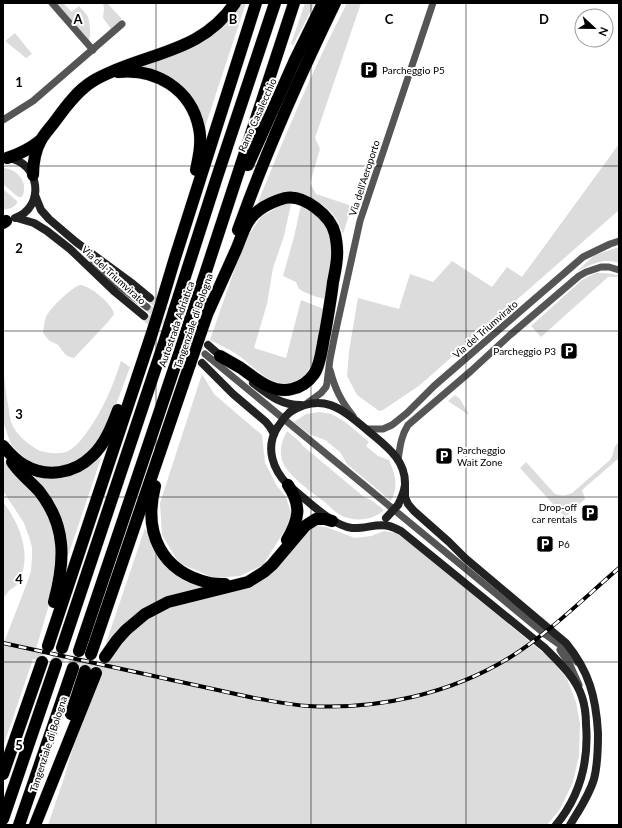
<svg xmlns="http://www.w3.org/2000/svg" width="622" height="828" viewBox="0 0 622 828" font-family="Lato,sans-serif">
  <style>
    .green { fill: #dcdcdc }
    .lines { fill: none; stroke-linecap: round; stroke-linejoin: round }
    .street-tunnel { stroke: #d9d9d9; stroke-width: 7; stroke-dasharray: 7 3.5; stroke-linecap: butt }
    .secondary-tunnel { stroke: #d9d9d9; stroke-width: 8; stroke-dasharray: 8 4; stroke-linecap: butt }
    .highway-tunnel { stroke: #d9d9d9; stroke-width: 12; stroke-dasharray: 12 6; stroke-linecap: butt }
    .highway-casing { stroke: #dbdbdb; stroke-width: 13 }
    .street { stroke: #555; stroke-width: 7 }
    .secondary { stroke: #222; stroke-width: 8 }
    .highway { stroke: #000; stroke-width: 12 }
    .rail-casing { stroke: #000; stroke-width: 4 }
    .rail { stroke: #fff; stroke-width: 2.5; stroke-dasharray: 8; stroke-linecap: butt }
    .highway-bridge-casing { stroke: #dbdbdb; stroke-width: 13; stroke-linecap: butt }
    .secondary-bridge { stroke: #222; stroke-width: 8 }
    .highway-bridge { stroke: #000; stroke-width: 12 }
    .grid { fill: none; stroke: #000; stroke-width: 1; stroke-opacity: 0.55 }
    .labels { text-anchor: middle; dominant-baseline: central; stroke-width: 4; stroke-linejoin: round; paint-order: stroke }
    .poi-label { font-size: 10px; fill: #000; stroke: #fff; text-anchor: start }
    .street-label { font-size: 10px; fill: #000; stroke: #fff }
    .grid-label { font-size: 13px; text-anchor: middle; font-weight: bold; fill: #000; stroke: #fff; stroke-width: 4; stroke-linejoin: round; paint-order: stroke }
  </style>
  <rect width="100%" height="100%" fill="#fff"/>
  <g class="green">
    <path d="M56 3H63L72 12 79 6C82 9 86 13 88 17 90 22 91 36 89 40Z"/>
    <path d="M103 3H107L122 19 111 29 103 18 104 8Z"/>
    <path d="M241 3H246L205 127 176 81 167 76 159 72 144 67 143 65 239 7Z"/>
    <path d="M305 3H315L293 45 291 44Z"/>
    <path d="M347 3H361L315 138 320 149 310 183 316 194 352 206 343 234 338 221 332 213 323 205 313 199 305 195 256 207C284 138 313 69 347 3Z"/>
    <path d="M15 33 32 54 26 58 5 41Z"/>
    <path d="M619 144V210L420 385 383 410 379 411 357 395 347 376 349 351 358 298 399 309 410 274 433 282 452 261 492 287 507 267 522 277Z"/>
    <path d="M3 168C18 169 29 183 22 197H18L3 184Z"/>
    <path d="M3 189 17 201V203C14 208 9 209 3 209Z"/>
    <path d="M283 204H291L284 236 273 268 267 304 254 348 286 358 301 300 324 309C320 326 318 346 312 363 309 371 304 377 296 381 272 392 253 364 235 353 227 348 218 344 210 340L236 265 248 236 261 217Z"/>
    <path d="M301 205 305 207 323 219 334 247 326 299 317 297 304 292 299 289 296 282 283 276 294 237Z"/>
    <path d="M619 247V263C602 257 590 265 576 272L595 255Z"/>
    <path d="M596 273C604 273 612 273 619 276V278L618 277H608L541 337 531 326 582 280Z"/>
    <path d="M80 285C90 285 113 305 114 314L108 322 74 358C65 356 64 353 59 346 56 343 53 343 50 341 47 339 45 335 43 333 44 328 44 322 46 317 49 309 72 287 80 285Z"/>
    <path d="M121 361 130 367 110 421 91 452 67 466 47 467 32 463 26 459 12 446 9 439 3 421V368C5 382 6 396 9 410 9 414 10 418 11 422 15 434 28 444 38 450 45 453 61 455 68 451 76 447 82 439 87 432 103 410 113 386 121 361Z"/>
    <path d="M202 374 214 394 262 435 265 463 277 486 286 497 291 513 286 528 263 565 240 576 214 578 179 563 162 535 160 503Z"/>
    <path d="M455 395 460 399 469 415 448 401Z"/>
    <path d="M319 412 331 414 344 421 369 442 366 446 378 456 389 460C395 474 399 486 391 501L347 464 340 452 325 440 309 434 294 422 306 414Z"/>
    <path d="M287 431 300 442 303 446 364 497 371 500 384 510C372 521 354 522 340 515 335 512 330 507 326 503 314 494 286 475 282 460 279 449 282 440 287 431Z"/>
    <path d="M619 442V458L582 490 585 499 566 516H564L520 468 526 462 555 494C561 496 566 496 572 493L610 460C615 453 612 447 619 442Z"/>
    <path d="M99 458H101L68 556C69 525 54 500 35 477L36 476C52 476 70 479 84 470 90 467 94 462 99 458Z"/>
    <path d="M3 461 32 492 40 502 47 514 52 525 57 554 51 598 33 659 3 747V645L27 583 31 571 32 557V547L29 537 24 523 3 491Z"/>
    <path d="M3 502C20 524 33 556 18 583 16 586 14 587 11 589 8 591 6 595 3 598Z"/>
    <path d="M316 526 326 527 355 538 371 536 384 531 401 534 427 557 551 659 567 679 576 702 580 724 579 756 573 782 560 809 547 825H48L64 778 83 713 100 675 123 640 142 622 166 608 237 589 307 531Z"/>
    <path d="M145 528 159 558 207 588 157 601 104 649Z"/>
  </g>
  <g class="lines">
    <path class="street-tunnel" d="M147 307 205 354"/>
    <g class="secondary-tunnel">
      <path d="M150 298 208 345"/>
      <path d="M144 316 202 363"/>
    </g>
    <g class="highway-tunnel">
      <path d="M36 660 41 644"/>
      <path d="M56 664 62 648"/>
      <path d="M73 668 79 651"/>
      <path d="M85 671 91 654"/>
      <path d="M96 673 105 657"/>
    </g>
    <g class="highway-casing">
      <g id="highway">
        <path d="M118 72C156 68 191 89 199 128 202 142 199 156 196 170"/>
        <path d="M7 158C20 154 30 149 41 140"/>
        <path d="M248 165 295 60 323 3"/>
        <path d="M33 175C33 163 35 151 41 140 45 133 51 127 56 120 66 106 78 90 93 81 101 76 109 73 118 69 162 51 205 47 235 3"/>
        <path d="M3 223 6 221"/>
        <path d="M238 230C266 152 299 77 335 3"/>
        <path d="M162 301 174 261 256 3"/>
        <path d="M209 310C218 290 227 270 236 250 240 241 243 230 248 222 256 209 271 202 285 198 304 194 331 216 335 234 336 239 337 245 337 249 338 260 335 272 333 282 331 299 328 316 325 333 322 345 321 364 314 374 309 381 301 387 292 389 273 394 256 379 241 368 234 364 227 360 220 356"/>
        <path d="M174 311 217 177 275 3"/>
        <path d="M189 323 294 3"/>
        <path d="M201 332 211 303"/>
        <path d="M3 446C9 453 15 460 24 465 46 478 74 474 92 456 105 444 112 426 118 410"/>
        <path d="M12 462C19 473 30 481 39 491 67 526 65 561 54 602"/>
        <path d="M155 486C143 533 161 572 210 583 214 584 220 584 225 584"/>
        <path d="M287 540C299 519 302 506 288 485"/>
        <path d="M48 646 152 333"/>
        <path d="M62 648 164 343"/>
        <path d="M79 651 179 354"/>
        <path d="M91 654 190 364"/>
        <path d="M105 657 117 640 126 630 145 614 168 602 248 582 264 572 272 565 305 526 316 519H325L332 521"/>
        <path d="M71 714 85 671"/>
        <path d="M3 774 42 662"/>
        <path d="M3 819 56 664"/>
        <path d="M19 825 73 668"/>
        <path d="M35 825 96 673"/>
      </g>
    </g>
    <g class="street">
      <path d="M52 3 93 50"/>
      <path d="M3 120 33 101 122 24"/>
      <path d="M91 265 147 307"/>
      <path d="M205 354 546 635 560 645 577 662"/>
      <path d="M330 370C335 389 341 401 353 416"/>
      <path d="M306 404 321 393 326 387 327 383 330 359 335 334 360 221 433 3"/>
      <path d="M366 429H383L392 425 407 413 434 386 583 257 610 244 619 241"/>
      <path d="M398 460C400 447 401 436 408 425L471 371 510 335 579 276 586 272 601 267H609L619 270"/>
      <path d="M560 650 570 665 579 685"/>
    </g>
    <g class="secondary">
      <path d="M8 158C40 162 46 207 15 218"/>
      <path d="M35 195 41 210 49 219 76 242 133 284 150 298"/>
      <path d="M17 218 34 223 47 231 70 249 115 292 144 316"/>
      <path d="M208 345 224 359"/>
      <path d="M202 363 233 394 266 422 270 427 274 434"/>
      <path d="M253 383C269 395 280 405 301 405"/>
      <path d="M290 412C322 392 341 408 366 429 384 445 406 458 405 485 404 492 401 499 398 505"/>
      <path d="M277 428C265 448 273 470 288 485 305 498 332 526 352 528 365 529 377 523 389 526 393 527 397 529 401 531L545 648C559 662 576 678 582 697 585 706 586 715 586 724 589 762 580 796 556 825"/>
      <path d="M405 485V497L408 504 414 511 449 542 465 558 566 643C589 671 596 697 598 733 598 748 598 764 594 779 589 796 579 810 570 825"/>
    </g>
    <use href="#highway" class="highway"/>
    <g class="rail-casing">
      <path id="rail" d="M3 643 254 698C272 701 290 705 308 706 377 710 450 694 509 658 549 633 583 599 619 568"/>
    </g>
    <use href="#rail" class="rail"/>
    <g class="highway-bridge-casing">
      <g id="highway-bridge">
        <path d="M152 333 162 301"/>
        <path d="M164 343 174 311"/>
        <path d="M179 354 189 323"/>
        <path d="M190 364 201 332"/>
      </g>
    </g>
    <g class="secondary-bridge">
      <path d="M277 428 285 417 290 412"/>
      <path d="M386 518 398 505"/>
    </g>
    <use href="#highway-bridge" class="highway-bridge"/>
  </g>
  <path class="grid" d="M156 3V825M311 3V825M466 3V825M3 166H619M3 331H619M3 497H619M3 662H619"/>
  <defs>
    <g id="parking-square" transform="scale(0.9)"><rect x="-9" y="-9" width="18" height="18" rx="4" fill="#000" stroke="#fff"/><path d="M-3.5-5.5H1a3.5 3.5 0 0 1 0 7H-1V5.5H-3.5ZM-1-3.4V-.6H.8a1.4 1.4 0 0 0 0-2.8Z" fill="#fff"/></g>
  </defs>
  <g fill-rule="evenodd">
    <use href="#parking-square" x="369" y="70"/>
    <use href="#parking-square" x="569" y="351"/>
    <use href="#parking-square" x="444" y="456"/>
    <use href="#parking-square" x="590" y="513"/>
    <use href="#parking-square" x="545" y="544"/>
  </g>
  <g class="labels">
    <g class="poi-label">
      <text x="382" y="70">Parcheggio P5</text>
      <text x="556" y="351" text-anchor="end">Parcheggio P3</text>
      <text x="457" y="450">Parcheggio<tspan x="457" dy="12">Wait Zone</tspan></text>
      <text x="577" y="507" text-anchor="end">Drop-off<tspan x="577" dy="12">car rentals</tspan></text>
      <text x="558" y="544">P6</text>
    </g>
    <g class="street-label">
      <text transform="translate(257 115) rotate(-66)">Ramo Casalecchio</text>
      <text transform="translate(364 178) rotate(-72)">Via dell'Aeroporto</text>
      <text transform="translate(114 275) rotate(42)">Via del Triumvirato</text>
      <text transform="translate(193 321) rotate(-71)">Tangenziale di Bologna</text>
      <text transform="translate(176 324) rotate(-71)">Autostrada Adriatica</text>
      <text transform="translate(485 329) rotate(-41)">Via del Triumvirato</text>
      <text transform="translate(48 744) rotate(-72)">Tangenziale di Bologna</text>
    </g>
  </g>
  <g class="grid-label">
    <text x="78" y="24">A</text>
    <text x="233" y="24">B</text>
    <text x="389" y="24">C</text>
    <text x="544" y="24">D</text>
    <text x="19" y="87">1</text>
    <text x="19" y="253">2</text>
    <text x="19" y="419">3</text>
    <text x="19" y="584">4</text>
    <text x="19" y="750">5</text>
  </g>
  <rect width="622" height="828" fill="none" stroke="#000000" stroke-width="8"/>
  <g transform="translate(594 28) rotate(112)"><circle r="19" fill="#ffffff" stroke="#999999"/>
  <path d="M0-3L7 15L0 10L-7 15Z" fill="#000000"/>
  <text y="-6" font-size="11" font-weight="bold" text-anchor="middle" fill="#000000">N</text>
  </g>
</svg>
